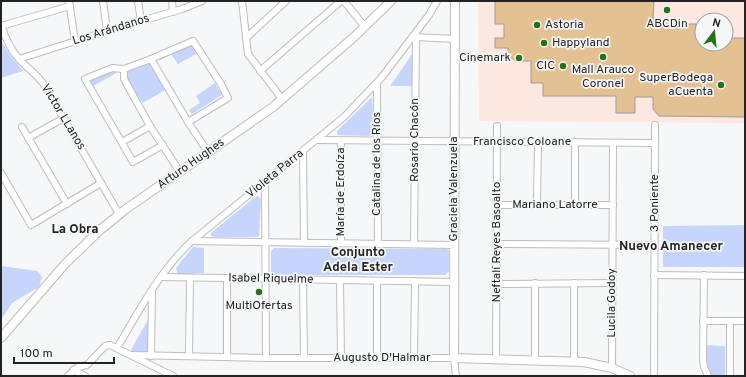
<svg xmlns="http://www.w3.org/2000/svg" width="746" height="377" viewBox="0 0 746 377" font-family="Overpass,sans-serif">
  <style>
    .commercial { fill: #fce8e0; fill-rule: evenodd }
    .green { fill: #c7d5fc }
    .building { fill: #e4c193; stroke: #9d9c9b }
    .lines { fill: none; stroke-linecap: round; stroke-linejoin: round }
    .minor-casing { stroke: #bdbdbf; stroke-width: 8 }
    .tertiary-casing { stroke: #bdbdbf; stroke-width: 10 }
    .minor { stroke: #fff; stroke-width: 6 }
    .tertiary { stroke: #fff; stroke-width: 8 }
    .poi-dot { fill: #277217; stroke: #f6f7f8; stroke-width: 1.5 }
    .labels { text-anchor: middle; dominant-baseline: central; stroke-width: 3.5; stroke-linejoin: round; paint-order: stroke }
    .poi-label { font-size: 12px; fill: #232323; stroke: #f6f7f8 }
    .street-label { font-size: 12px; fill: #232323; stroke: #f6f7f8 }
    .neighbourhood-label { font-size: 13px; font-weight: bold; fill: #232323; stroke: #f6f7f8 }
  </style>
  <rect width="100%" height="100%" fill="#f6f7f8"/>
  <path class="commercial" d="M478 1H745V123L479 121ZM702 20H726V44H702Z"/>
  <g class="green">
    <path d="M1 41 13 59 23 71 1 78Z"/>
    <path d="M192 42 198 53 178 64 171 54 160 60 154 56Z"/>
    <path d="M413 53 412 86H390Z"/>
    <path d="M148 62 151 65 165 90 143 103 125 78V72Z"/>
    <path d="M116 70V73L90 88 86 75Z"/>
    <path d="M215 83 222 95 192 114 189 110 200 103 196 96Z"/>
    <path d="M372 97 374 131 370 136 337 135V131Z"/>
    <path d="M258 196 261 199 259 236 257 237H214L211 236V233L255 197Z"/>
    <path d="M745 225V267H663V226Z"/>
    <path d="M193 247 204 248V273H195L194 274H178L176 268Z"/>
    <path d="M274 248 446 249 449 250V271L445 275H306V277L274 278 271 274V251Z"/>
    <path d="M1 266 37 271 42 277 39 287 12 303 1 320Z"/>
    <path d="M150 316 148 354 134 353 131 350Z"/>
    <path d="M707 345 725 346V376H712L707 368Z"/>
  </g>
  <path class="building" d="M495 1H654L653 21H679V24H696V26H702V44H726V38H745V117L659 116 653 109V97H635V113H616V96H543V83H531V61H515V59H508V48H495V38H504V24H495Z"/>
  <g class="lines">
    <g class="minor-casing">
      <g id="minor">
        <path d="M69 1 75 41"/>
        <path d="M103 1 107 31"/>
        <path d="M138 1 141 21"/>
        <path d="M172 1 173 12"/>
        <path d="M242 1 248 54 282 99"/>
        <path d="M344 1 365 27"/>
        <path d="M1 25C5 37 10 49 19 59 27 68 38 75 45 86L119 214"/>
        <path d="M1 26 70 6"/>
        <path d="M413 36 416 37 414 244"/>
        <path d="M416 37 455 39"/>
        <path d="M246 38 286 1"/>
        <path d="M19 59 107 31 182 9 202 1"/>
        <path d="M151 59 193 41 221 84 228 98 188 122"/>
        <path d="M124 69 112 68 85 79 133 162 163 145"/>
        <path d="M260 71 341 1"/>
        <path d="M377 84 378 244"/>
        <path d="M22 127 67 204"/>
        <path d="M28 138 64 118"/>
        <path d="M317 140 655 143"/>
        <path d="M122 142 150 126"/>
        <path d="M303 152 304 243"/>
        <path d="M180 172 150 126 124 79V69L151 59 188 122 208 152"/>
        <path d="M1 173 31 225 101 183"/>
        <path d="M265 182 266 358"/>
        <path d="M497 205H613"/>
        <path d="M537 205 538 142"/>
        <path d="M575 205V142"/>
        <path d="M192 241 454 245"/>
        <path d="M341 243V141"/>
        <path d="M496 244 654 245"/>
        <path d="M654 275 745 276"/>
        <path d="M704 275 703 359 704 367 708 376"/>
        <path d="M161 277 454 282"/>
        <path d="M303 280 304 358"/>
        <path d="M340 280 341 358"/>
        <path d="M377 281V358"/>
        <path d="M574 283V361"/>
        <path d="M496 284 612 283"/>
        <path d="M703 321H745"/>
        <path d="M730 321V376"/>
        <path d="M117 348C139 311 160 270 192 241L344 117 382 77 429 15 437 1"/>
        <path d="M131 355 266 358H454L456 376"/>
        <path d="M151 356 152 292"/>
        <path d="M189 356 190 278"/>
        <path d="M227 357V279"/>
        <path d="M414 358 415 281"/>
        <path d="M496 359 497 126"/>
        <path d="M535 360V283"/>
        <path d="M612 368 613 143"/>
        <path d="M73 370 85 376"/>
        <path d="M68 376 78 367 87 365 105 346 110 345 173 376"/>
        <path d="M654 376 655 125"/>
      </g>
    </g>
    <g class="tertiary-casing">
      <g id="tertiary">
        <path d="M455 1 454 358 584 362 612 368 630 376"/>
        <path d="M1 338 65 264 100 230 126 209 273 107 354 37 391 1"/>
      </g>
    </g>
    <use href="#minor" class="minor"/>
    <use href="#tertiary" class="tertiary"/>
  </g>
  <g class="poi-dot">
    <circle cx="667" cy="10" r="4"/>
    <circle cx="537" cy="25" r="4"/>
    <circle cx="544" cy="43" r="4"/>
    <circle cx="603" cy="57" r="4"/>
    <circle cx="519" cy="58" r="4"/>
    <circle cx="563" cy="66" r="4"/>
    <circle cx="721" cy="85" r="4"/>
    <circle cx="259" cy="292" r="4"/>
  </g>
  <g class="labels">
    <g class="poi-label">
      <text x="667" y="24">ABCDin</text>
      <text x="545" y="25" text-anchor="start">Astoria</text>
      <text x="552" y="43" text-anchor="start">Happyland</text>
      <text x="511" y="58" text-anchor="end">Cinemark</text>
      <text x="555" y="66" text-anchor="end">CIC</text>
      <text x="603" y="70">Mall Arauco<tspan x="603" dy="14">Coronel</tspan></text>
      <text x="713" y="78" text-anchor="end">SuperBodega<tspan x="713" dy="14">aCuenta</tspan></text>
      <text x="259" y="306">MultiOfertas</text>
    </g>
    <g class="street-label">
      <text transform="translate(111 30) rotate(-17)">Los Arándanos</text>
      <text transform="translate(63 117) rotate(59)">Victor LLanos</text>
      <text transform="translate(415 140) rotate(-90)">Rosario Chacón</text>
      <text x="522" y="142">Francisco Coloane</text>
      <text transform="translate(191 164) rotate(-35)">Arturo Hughes</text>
      <text transform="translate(377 164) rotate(-90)">Catalina de los Ríos</text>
      <text transform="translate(275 174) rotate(-39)">Violeta Parra</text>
      <text transform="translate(454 189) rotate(-90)">Graciela Valenzuela</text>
      <text transform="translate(341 192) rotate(-90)">María de Erdoíza</text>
      <text transform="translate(655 203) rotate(-90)">3 Poniente</text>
      <text x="555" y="205">Mariano Latorre</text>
      <text transform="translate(497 242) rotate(-90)">Neftalí Reyes Basoalto</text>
      <text transform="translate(271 279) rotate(1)">Isabel Riquelme</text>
      <text transform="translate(612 303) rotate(-90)">Lucila Godoy</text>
      <text x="382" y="358">Augusto D'Halmar</text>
    </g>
    <g class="neighbourhood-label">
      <text x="75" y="230">La Obra</text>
      <text x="671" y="247">Nuevo Amanecer</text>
      <text x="358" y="253">Conjunto<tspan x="358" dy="15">Adela Ester</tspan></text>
    </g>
  </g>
  <rect width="746" height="377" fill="none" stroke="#232323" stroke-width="4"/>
  <g transform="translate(714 32) rotate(16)"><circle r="19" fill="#f6f7f8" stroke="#a2a2a3"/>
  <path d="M0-3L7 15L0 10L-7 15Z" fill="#277217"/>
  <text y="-6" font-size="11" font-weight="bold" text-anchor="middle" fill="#232323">N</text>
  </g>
  <path d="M14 357v6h100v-6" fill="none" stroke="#232323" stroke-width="2"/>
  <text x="20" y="357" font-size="12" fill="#232323" stroke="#f6f7f8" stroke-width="3" paint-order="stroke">100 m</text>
</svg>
